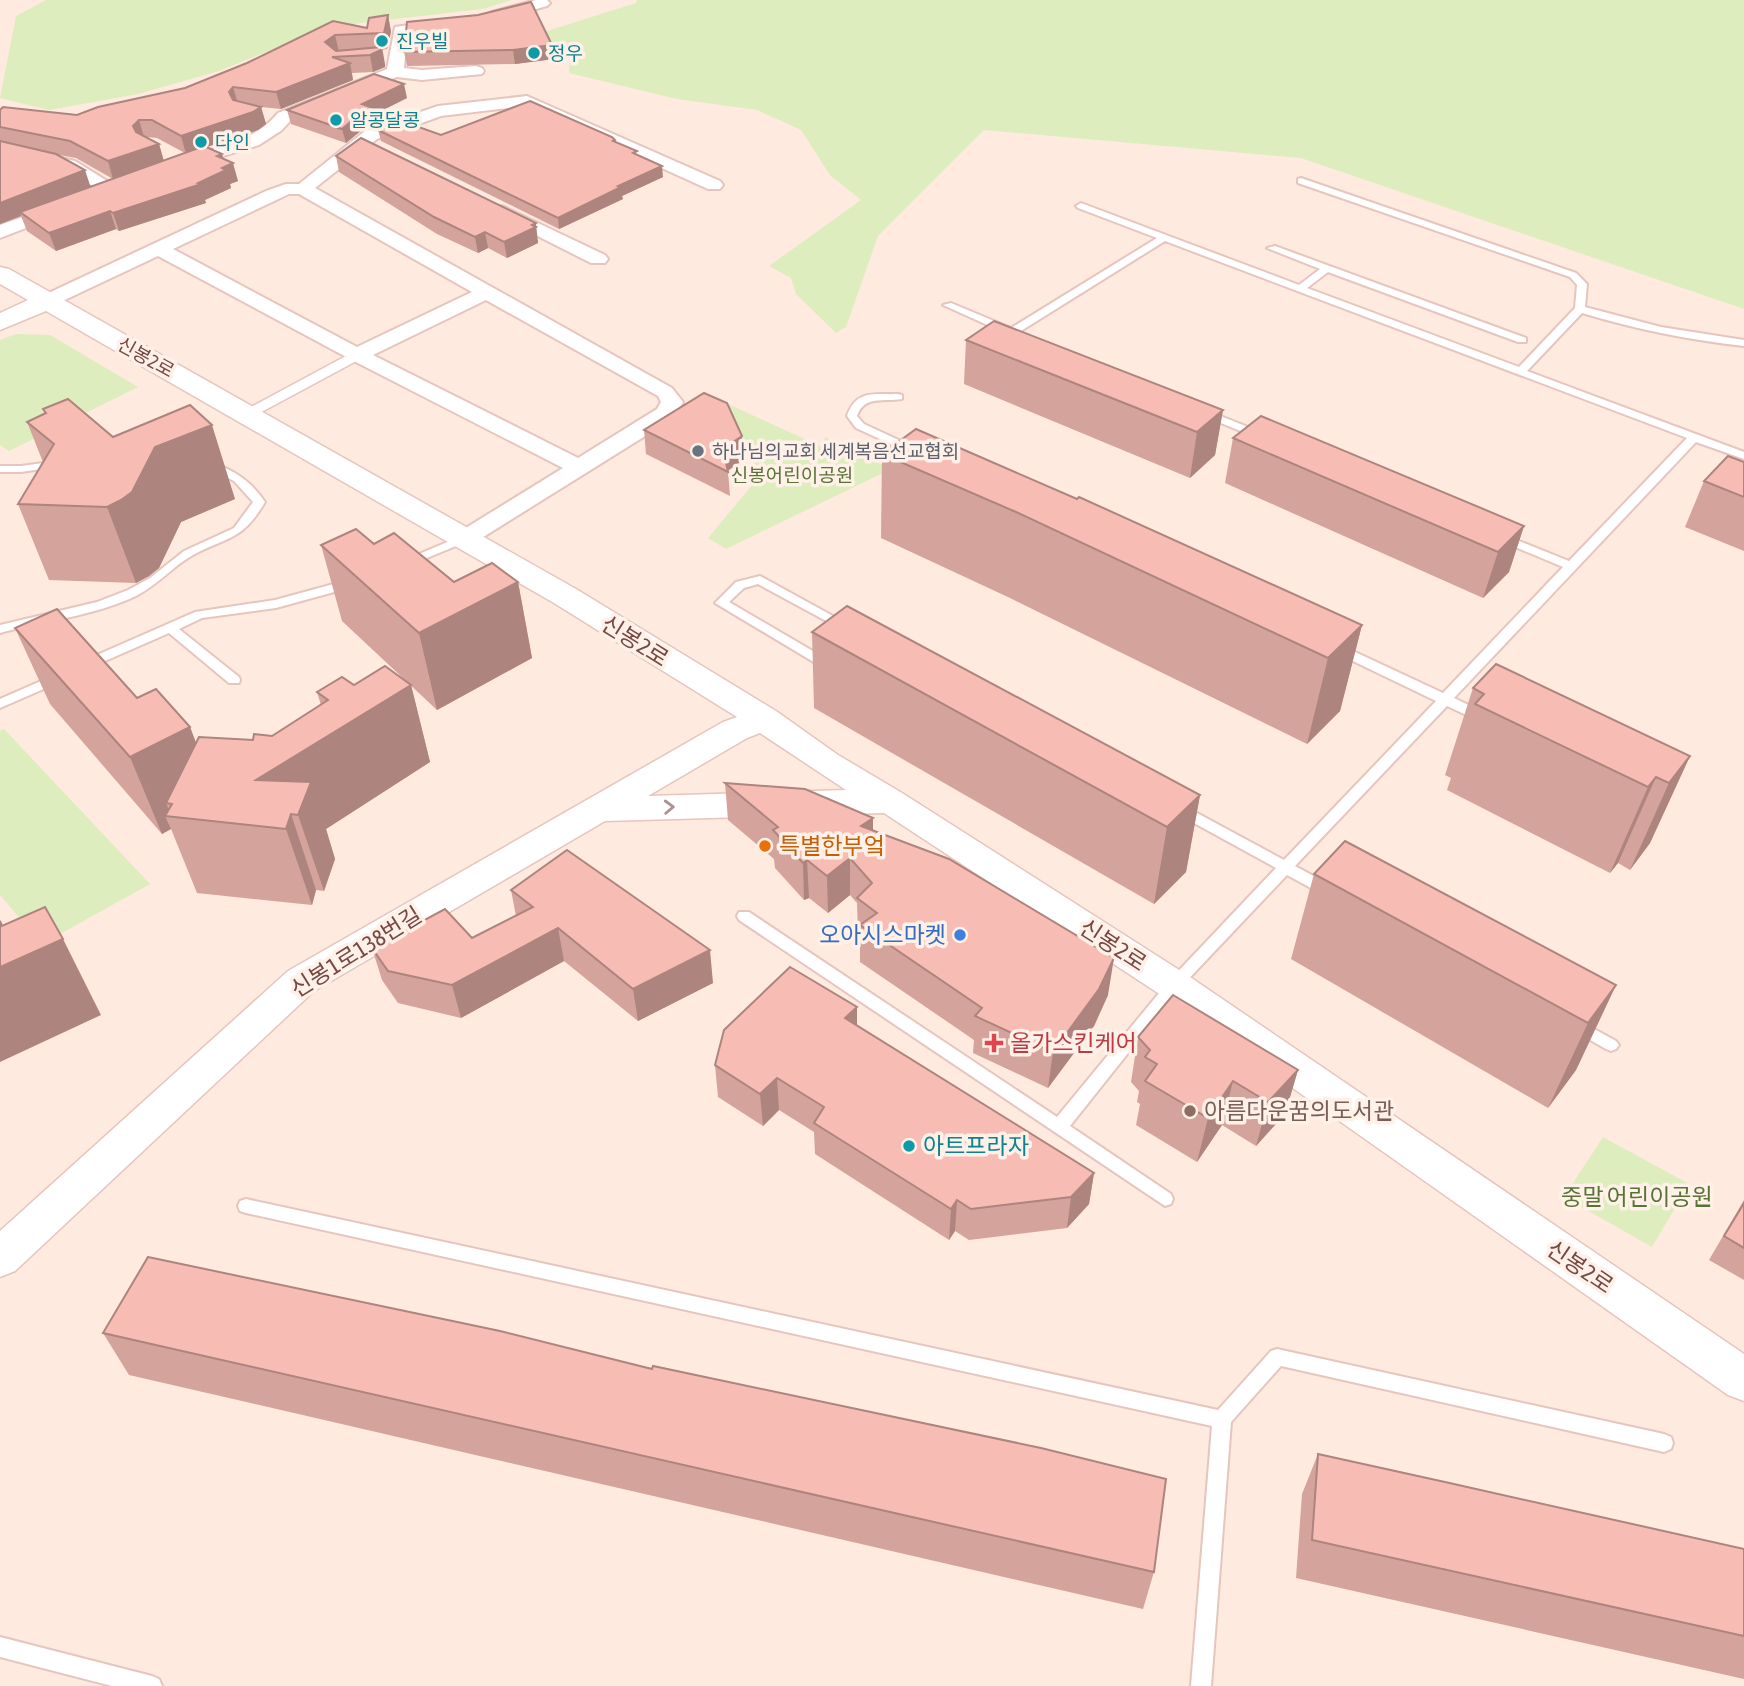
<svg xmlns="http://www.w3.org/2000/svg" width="1744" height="1686" viewBox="0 0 1744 1686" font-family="'Asap Condensed','Noto Sans KR',sans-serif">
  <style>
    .green { fill: #ddedbd }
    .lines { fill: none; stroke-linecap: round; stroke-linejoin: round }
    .service-casing { stroke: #e5c5bd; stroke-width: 4 }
    .pedestrian-casing { stroke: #e5c5bd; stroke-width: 3 }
    .minor-casing { stroke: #e5c5bd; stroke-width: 4 }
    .tertiary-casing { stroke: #e5c5bd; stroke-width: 3 }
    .service { fill: #fff; fill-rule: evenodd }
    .pedestrian { fill: #fff; fill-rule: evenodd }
    .minor { fill: #fff; fill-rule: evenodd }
    .tertiary { fill: #fff; fill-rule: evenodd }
    .wall { fill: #d4a39b; fill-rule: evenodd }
    .shaded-wall { fill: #ad847e }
    .building { fill: #f7bdb4; stroke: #ad847e; stroke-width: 2 }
    .oneway { stroke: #ad928f }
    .culture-dot { fill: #0f9aa8; stroke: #fff0e8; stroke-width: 2.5 }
    .worship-dot { fill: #6b7280; stroke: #fff0e8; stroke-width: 2.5 }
    .food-dot { fill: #e8710a; stroke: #fff0e8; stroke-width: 2.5 }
    .shop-dot { fill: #3f7fe0; stroke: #fff0e8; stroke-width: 2.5 }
    .health-dot { fill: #e0444e; stroke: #fff0e8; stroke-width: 2.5 }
    .education-dot { fill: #8d6e63; stroke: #fff0e8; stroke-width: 2.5 }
    .labels { text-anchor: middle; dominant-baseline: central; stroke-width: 7; stroke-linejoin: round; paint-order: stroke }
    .far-culture-label { font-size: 19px; fill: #0d838f; stroke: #fff0e8; text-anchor: start }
    .far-street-label { font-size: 19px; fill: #774944; stroke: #fff0e8 }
    .far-worship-label { font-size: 19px; fill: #5b616d; stroke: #fff0e8; text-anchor: start }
    .far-park-label { font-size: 19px; fill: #587337; stroke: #fff0e8 }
    .street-label { font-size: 23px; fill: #774944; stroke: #fff0e8 }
    .food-label { font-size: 23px; fill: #c56008; stroke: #fff0e8; text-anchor: start }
    .shop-label { font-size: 23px; fill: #366cbe; stroke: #fff0e8; text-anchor: end }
    .health-label { font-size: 23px; fill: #be3a42; stroke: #fff0e8; text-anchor: start }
    .education-label { font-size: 23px; fill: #785e54; stroke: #fff0e8; text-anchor: start }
    .culture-label { font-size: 23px; fill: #0d838f; stroke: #fff0e8; text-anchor: start }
    .park-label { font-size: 23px; fill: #587337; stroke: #fff0e8 }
  </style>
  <rect width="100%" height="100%" fill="#ffeadf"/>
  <g class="green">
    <path d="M46 0H512L483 9 360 23 283 45 219 71 138 94 49 110 0 98 16 16Z"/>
    <path d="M637 0H1744V309L1301 158 984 130 878 236 846 327 836 333 796 294 791 278 769 266 861 200 830 175 801 130 757 110 677 99 569 73 570 55 556 44 525 38 636 3Z"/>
    <path d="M16 334 50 335 138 387 9 451 0 445V340Z"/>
    <path d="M728 404 822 447 825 437 891 469 726 549 708 538 753 484 756 470Z"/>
    <path d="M4 729 150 884 42 944 0 895V731Z"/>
    <path d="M1603 1137 1689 1184 1652 1247 1564 1197Z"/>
  </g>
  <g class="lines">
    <g class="service-casing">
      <g id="service">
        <path d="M1301 178 1576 273 1587 284 1585 307 1661 327 1744 340V346C1689 340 1635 329 1582 313L1527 371 1744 452V459L1696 442 1454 698 1487 714 1489 717 1487 720H1477L1447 706 1295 866 1332 886 1334 890 1332 894H1322L1287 875 1179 989 1070 1126 1171 1194 1173 1199 1171 1204 1165 1206 739 920 737 916 739 912H749L1057 1117 1169 981 1276 868 1174 812 1172 809 1174 806H1184L1284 860 1436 701 1332 651 1330 648 1332 645H1340L1443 693 1563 567 1496 539V535H1504L1569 561 1687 438 1165 241 1016 334 1003 332 943 305 951 303 1011 328 1157 238 1078 208 1076 206 1081 203 1299 285 1320 269 1267 248 1275 246 1526 338V342H1518L1328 272 1307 288 1519 367 1575 308 1577 285 1570 277 1298 183V179Z"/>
        <path d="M898 394 902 395V399C884 402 864 395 857 416L864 424 916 448V452H908L856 428 847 416C856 389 875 395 898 394Z"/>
        <path d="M1203 409 1263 433 1264 435 1259 438 1255 437 1199 414V410Z"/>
        <path d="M58 461 62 462V466L21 472H0V466H21Z"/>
        <path d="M209 462C233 469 251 481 265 502 242 541 229 536 193 555 173 566 159 584 136 596 94 616 44 621 0 633V625L97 602 128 590 150 578 184 551 234 528 253 502 234 481 205 467 203 465Z"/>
        <path d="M464 535 470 539 468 541 410 565H402L400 562Z"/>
        <path d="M760 576 851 626 845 630 841 629 758 584 744 588 729 602 823 657 832 658 834 661 832 664H817L715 603 736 582Z"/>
        <path d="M352 579 358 583 356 586 276 608 202 618 179 629 239 677 240 680 239 683H229L169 633 89 668 85 669 79 665 81 662 195 612 275 600Z"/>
        <path d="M57 674 62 675 63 678 62 681 0 708V699Z"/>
        <path d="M1576 1019 1616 1041 1619 1045 1616 1049 1611 1051 1606 1049 1571 1029 1568 1025 1571 1021Z"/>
        <path d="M246 1199 1218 1410 1271 1351 1277 1349 1664 1434 1671 1437 1673 1443 1671 1449 1664 1452 1281 1366 1231 1422 1211 1686H1191L1212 1426 246 1213 240 1211 238 1206 240 1201Z"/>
        <path d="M0 1637 152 1676 159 1679 162 1686H112L0 1657Z"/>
      </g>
    </g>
    <g class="pedestrian-casing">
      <path id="pedestrian" d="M357 350 362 352 365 355 362 358 252 417 246 419 238 414Z"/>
    </g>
    <g class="minor-casing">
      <g id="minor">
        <path d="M536 0H547L550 3 547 6 497 20 489 15 492 12Z"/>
        <path d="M443 20 451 25 448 28 407 34 404 68 422 70 476 66 482 68 484 71 482 74 422 80 397 77 290 121 282 130 259 145 183 168 174 163 177 159C213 149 253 143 278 113L387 69 395 27Z"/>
        <path d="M527 96 720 181 723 185 720 189H708L525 106 441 116 377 139 315 188 672 388 683 402 674 418 472 544H456L452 539 456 534 563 468 350 359 158 256 54 305 47 307 37 301 40 297 266 191 286 184H299L365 131 438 106ZM289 194H299L472 292 357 347 173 249ZM486 300 658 396 661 402 657 409 578 458 373 355Z"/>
        <path d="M0 145 75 161 120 189 117 193H105L63 169 0 155Z"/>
        <path d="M59 204 65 205 68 209 65 213 0 238V225Z"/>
        <path d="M502 206 605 255 608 259 605 263H591L496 215 493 211Z"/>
      </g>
    </g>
    <g class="tertiary-casing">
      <path id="tertiary" d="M0 267 9 269 576 589 776 711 838 755 902 793 1187 975 1744 1354V1401L1728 1395 1161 995 884 813 605 821 314 991 15 1271 0 1277V1231L288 971 723 722 737 717 554 603 46 311 0 330V313L28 300 0 284ZM760 733 846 790 648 796 747 738Z"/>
    </g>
    <use href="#service" class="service"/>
    <use href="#pedestrian" class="pedestrian"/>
    <use href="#minor" class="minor"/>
    <use href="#tertiary" class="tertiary"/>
  </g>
  <g class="wall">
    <path d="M388 15 391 32 387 49 382 50 385 67 373 72 352 73 353 80 281 109 261 107 266 124 258 130 206 147 222 154 223 159 238 181 230 184 231 188 205 200 206 203 119 231 116 229 56 251 27 231 21 216 0 224V110L77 115 185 88 247 63 333 21 367 28ZM147 137 157 138 185 153 164 161 159 144ZM59 155 76 158 113 179 91 187Z"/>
    <path d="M407 22 554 59 515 64 407 66 404 52Z"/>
    <path d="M407 98 377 113 379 123 363 129 346 143 291 124 287 110Z"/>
    <path d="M378 130 441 135 615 140 616 142 637 155 663 177 622 196 623 199 559 229 381 141Z"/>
    <path d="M336 156 538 240V243L507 258 488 248 478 253 437 234 339 172Z"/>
    <path d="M966 340 1223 410 1215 455 1190 478 964 384Z"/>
    <path d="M43 409 113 437 235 499 181 522 159 568 149 576 136 583 49 580 18 504 43 462 27 422 45 414Z"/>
    <path d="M644 430 743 460 728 471 730 496 646 454Z"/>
    <path d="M1233 438 1524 526 1509 572 1483 598 1225 483Z"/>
    <path d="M882 454 1362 625 1340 711 1307 744 1010 598 881 538Z"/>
    <path d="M1744 462V551L1685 527 1704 481Z"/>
    <path d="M374 544 454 582H518L532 658 437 710 342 621 321 545Z"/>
    <path d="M15 628 190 727 196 743 253 740 272 736 321 705 317 692 354 685H411L430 762 326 829 335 859 324 891 316 890 312 905 197 893 171 829 162 834 50 704Z"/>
    <path d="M812 632 1200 795 1186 872 1154 904 814 708Z"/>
    <path d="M1473 688 1690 756 1650 843 1630 870 1618 863 1610 873 1447 790 1451 778 1445 775Z"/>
    <path d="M725 783 873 818V830L1108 995 1094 1026 1048 1088 973 1053 974 1040 860 962V936L858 935 857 903 850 895 828 913 809 898 804 900 775 868 774 859 728 820Z"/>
    <path d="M1314 874 1616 985 1576 1070 1548 1108 1291 959Z"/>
    <path d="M511 890 713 983 638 1021 564 961 461 1018 398 1003 382 980 372 948 472 938 516 916Z"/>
    <path d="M857 1007V1025L1094 1173 1089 1204 1067 1228 969 1240 955 1231 949 1240 815 1154 814 1132 779 1110 763 1126 718 1097 715 1065Z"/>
    <path d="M1138 1037 1298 1070 1285 1114 1256 1146 1222 1125 1197 1162 1136 1125 1140 1104 1137 1102 1139 1091 1131 1082Z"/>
    <path d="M1744 1200V1280L1709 1260Z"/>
    <path d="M103 1333 1154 1572 1143 1609 129 1375Z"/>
    <path d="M1318 1454 1744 1549V1679L1296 1578 1302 1494Z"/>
  </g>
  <g class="shaded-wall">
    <path d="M388 15 391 32 387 49 384 33Z"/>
    <path d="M335 35 339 52 325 42Z"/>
    <path d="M552 45 554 59 515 64 513 50Z"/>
    <path d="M382 47 385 64V67L373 72 370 55Z"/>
    <path d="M350 63 353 80 281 109 276 92Z"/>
    <path d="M404 84 407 98 377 113 379 123 363 129 346 143 342 129 362 104Z"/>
    <path d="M233 87 238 104 234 110 229 92Z"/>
    <path d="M261 107 266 124 258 130 186 154 181 136Z"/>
    <path d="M139 120 144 137 138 144 133 126Z"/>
    <path d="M159 144 164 162 113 179 108 161Z"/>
    <path d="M222 154 225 166 233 163 238 181 230 184 231 188 205 200 206 203 119 231 113 213 198 183 217 156Z"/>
    <path d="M662 166 663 177 622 196 623 199 559 229 558 218 618 186Z"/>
    <path d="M85 170 91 188 20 212 21 216 0 224V203Z"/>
    <path d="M110 211 116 229 56 251 49 233Z"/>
    <path d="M536 223 538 243 507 258 504 242Z"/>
    <path d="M485 232 488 248 478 253 475 237Z"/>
    <path d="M1223 410 1215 455 1190 478 1197 432Z"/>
    <path d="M212 425 235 499 181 522 159 568 149 576 136 583 107 507 155 447Z"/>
    <path d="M742 436 743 460 727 471 723 449Z"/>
    <path d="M1524 526 1509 572 1483 598 1498 552Z"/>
    <path d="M518 582 532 658 437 710 419 633Z"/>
    <path d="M1362 625 1340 711 1307 744 1328 658Z"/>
    <path d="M411 685 430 762 326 829 335 859 324 891 298 815 291 814 316 890 312 905 286 829 256 780Z"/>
    <path d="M190 727 219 804 166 803 172 817 165 816 171 829 162 834 130 757Z"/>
    <path d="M1690 756 1650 843 1630 870 1669 783Z"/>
    <path d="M1656 777 1618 863 1610 873 1648 787Z"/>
    <path d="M1200 795 1186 872 1154 904 1167 827Z"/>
    <path d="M873 818V855L861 826Z"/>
    <path d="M850 858V895L828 913 827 876Z"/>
    <path d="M807 860 809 898 804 900 803 863Z"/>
    <path d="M0 920 20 958 63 939 101 1015 0 1062Z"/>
    <path d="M558 928 564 961 461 1018 452 985Z"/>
    <path d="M710 950 713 983 638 1021 633 989Z"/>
    <path d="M1114 958 1108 995 1094 1026 1048 1088 1053 1052Z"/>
    <path d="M1616 985 1576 1070 1548 1108 1588 1023Z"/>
    <path d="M857 1007V1040L845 1018Z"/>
    <path d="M1298 1070 1285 1114 1256 1146 1268 1102Z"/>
    <path d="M777 1078 779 1110 763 1126 760 1094Z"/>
    <path d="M1233 1081 1222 1125 1197 1162 1208 1118Z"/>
    <path d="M1094 1173 1089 1204 1067 1228 1071 1197Z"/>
    <path d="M957 1200 955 1231 949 1240 951 1209Z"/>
  </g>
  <g class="building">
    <path d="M531 2 552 45 513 50 404 52 407 22 478 15Z"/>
    <path d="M388 15 384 33 335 35 325 42 336 51 382 47 381 50 370 55 332 57 350 63 276 92 233 87 229 92 233 100 261 107 253 112 181 136 152 120H139L133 126 136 132 159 144 108 161 70 141 0 127V110L3 107 77 115 98 107 185 88 247 63 333 21 367 28 369 18Z"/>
    <path d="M374 74 404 84 362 104 376 109 360 114 342 129 287 110Z"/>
    <path d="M530 101 612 137 615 140 613 141 637 151 633 153 662 166 618 186 621 187 558 218 378 130 402 121 441 135Z"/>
    <path d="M361 138 536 223 532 225 536 227 504 242 485 232 475 237 434 217 336 156Z"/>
    <path d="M0 141 56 154 85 170 0 203Z"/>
    <path d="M204 146 222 154 217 156 233 163 222 168 226 170 198 183 201 184 113 213 110 211 49 233 20 212Z"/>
    <path d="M994 321 1223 410 1197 432 966 340Z"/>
    <path d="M704 393 727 403 742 436 723 449 728 472 644 430Z"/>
    <path d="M68 399 113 437 190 405 212 425 155 447 132 492 121 500 107 507 18 504 54 444 27 422 46 413 43 409Z"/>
    <path d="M1261 416 1524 526 1498 552 1233 438Z"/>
    <path d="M916 429 1077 499 1079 497 1362 625 1328 658 1016 512 882 454Z"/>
    <path d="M1728 456 1744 462V497L1704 481Z"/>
    <path d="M356 529 374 544 394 533 454 582 492 563 518 582 419 633 321 545Z"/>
    <path d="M847 606 1200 795 1167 827 812 632Z"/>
    <path d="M57 609 137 698 156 689 190 727 130 757 15 628Z"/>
    <path d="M1496 664 1690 756 1669 783 1656 777 1648 787 1475 704 1484 694 1473 688Z"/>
    <path d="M385 666 411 685 256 780 311 782 298 815 291 814 286 829 165 816 172 804 166 803 199 737 253 740 254 734 272 736 328 700 317 692 342 677 354 685Z"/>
    <path d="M725 783 805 789 873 818 861 826 949 859 1114 958 1099 989 1053 1052 975 1016 982 1008 860 925 877 913 857 898 872 883 850 858 827 876 807 860 803 863 773 830 778 827Z"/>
    <path d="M1345 841 1616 985 1588 1023 1314 874Z"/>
    <path d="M567 850 710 950 633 989 558 928 452 985 388 971 372 948 445 909 472 938 533 907 511 890Z"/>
    <path d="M45 907 63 939 0 967V921L2 926Z"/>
    <path d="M790 967 857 1007 845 1018 1094 1173 1071 1197 971 1209 957 1200 951 1209 814 1123 824 1107 777 1078 760 1094 715 1065 724 1030Z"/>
    <path d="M1173 995 1298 1070 1268 1102 1233 1081 1208 1118 1145 1081 1157 1064 1145 1057 1150 1050 1138 1037Z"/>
    <path d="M1744 1203V1248L1724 1236Z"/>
    <path d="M148 1257 500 1331 652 1369 653 1366 1041 1448 1166 1479 1154 1572 103 1333Z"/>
    <path d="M1318 1454 1445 1482 1744 1549V1636L1312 1540Z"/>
  </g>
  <defs><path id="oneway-chevron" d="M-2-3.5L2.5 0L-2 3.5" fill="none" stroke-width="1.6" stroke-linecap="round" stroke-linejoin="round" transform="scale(1.75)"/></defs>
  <use class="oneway" href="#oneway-chevron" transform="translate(669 807) rotate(-2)"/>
  <g class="culture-dot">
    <circle cx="382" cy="41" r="7"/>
    <circle cx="534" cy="53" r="7"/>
    <circle cx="336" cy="120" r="7"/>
    <circle cx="201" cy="142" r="7"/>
    <circle cx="909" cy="1146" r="7"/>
  </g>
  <circle class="worship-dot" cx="698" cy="451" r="7"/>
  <circle class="food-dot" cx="765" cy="846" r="7"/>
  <circle class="shop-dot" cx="960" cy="935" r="7"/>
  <path class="health-dot" d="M990.5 1032.5h7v7h7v7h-7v7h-7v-7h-7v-7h7z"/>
  <circle class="education-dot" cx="1190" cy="1111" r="7"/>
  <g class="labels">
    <g class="far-culture-label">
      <text x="396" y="41">진우빌</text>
      <text x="548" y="53">정우</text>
      <text x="350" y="120">알콩달콩</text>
      <text x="215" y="142">다인</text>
    </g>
    <g class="far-street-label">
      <text transform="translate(146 357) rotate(29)">신봉2로</text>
    </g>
    <g class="far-worship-label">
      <text x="712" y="451">하나님의교회 세계복음선교협회</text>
    </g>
    <g class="far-park-label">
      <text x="792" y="475">신봉어린이공원</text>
    </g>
    <g class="street-label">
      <text transform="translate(635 641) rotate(32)">신봉2로</text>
      <text transform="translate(1113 945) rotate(33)">신봉2로</text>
      <text transform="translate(356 952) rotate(-32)">신봉1로138번길</text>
      <text transform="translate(1580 1267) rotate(34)">신봉2로</text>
    </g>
    <g class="food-label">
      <text x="779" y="846">특별한부엌</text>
    </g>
    <g class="shop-label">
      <text x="946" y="935">오아시스마켓</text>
    </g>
    <g class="health-label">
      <text x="1010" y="1043">올가스킨케어</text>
    </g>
    <g class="education-label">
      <text x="1204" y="1111">아름다운꿈의도서관</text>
    </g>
    <g class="culture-label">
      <text x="923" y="1146">아트프라자</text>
    </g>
    <g class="park-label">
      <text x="1637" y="1197">중말 어린이공원</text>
    </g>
  </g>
</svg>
